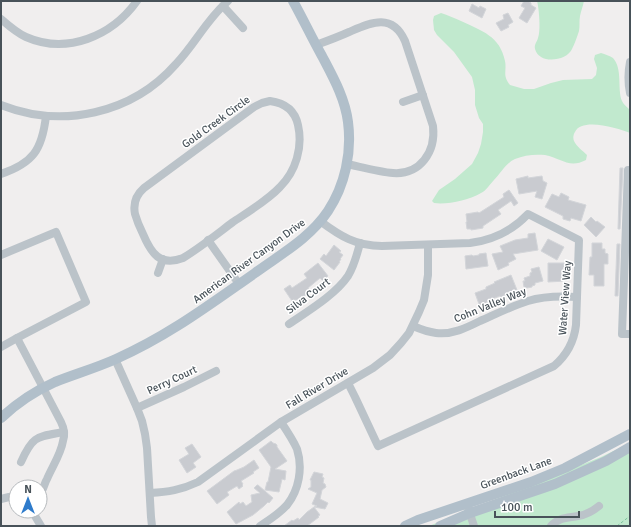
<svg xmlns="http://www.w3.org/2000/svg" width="631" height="527" viewBox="0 0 631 527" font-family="Signika,sans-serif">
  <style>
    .green { fill: #c1e9ce }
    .building { fill: #c9cbd0; stroke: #d3d5d9 }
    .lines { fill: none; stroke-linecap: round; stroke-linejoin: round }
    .path { stroke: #7dc39d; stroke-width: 1; stroke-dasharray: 3 2; stroke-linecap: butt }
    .minor { stroke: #bbc3c9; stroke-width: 8 }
    .major { stroke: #b1bfca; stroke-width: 10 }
    .labels { text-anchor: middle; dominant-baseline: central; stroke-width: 3; stroke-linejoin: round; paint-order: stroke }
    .street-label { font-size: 11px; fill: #485259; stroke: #fff }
  </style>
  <rect width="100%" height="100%" fill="#f0eeee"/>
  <g class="green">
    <path d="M537 1H584C583 6 581 11 580 16 579 21 580 26 579 31 577 37 575 43 572 49 567 61 539 65 535 49 534 44 537 42 538 38 541 31 539 8 537 1Z"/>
    <path d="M441 13C448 15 454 18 461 21 482 31 500 36 505 61 507 71 502 75 510 85L524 89H534L551 83 563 80 592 79 596 75 597 68 594 59 595 55 601 53C605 54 610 56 613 58 623 69 617 89 622 101 623 104 627 107 630 110V133C619 128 581 117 575 132 573 135 573 139 574 141 576 146 583 151 587 155L586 160C569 169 561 158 545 155 535 154 524 155 515 159 506 163 501 173 494 180 490 184 486 191 481 193 469 200 447 205 434 203L432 201 439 190 455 179 472 164 478 153 481 144 483 132V124L479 118 475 105V90L472 77 454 52 437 35 434 30 433 20 434 16Z"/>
    <path d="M630 443V526H429L601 457Z"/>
  </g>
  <g class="building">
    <path d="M524 1H528L531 3V5L536 8 527 23 519 18 525 8 521 6Z"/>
    <path d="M472 4 479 8 480 6 486 9 482 18 469 11Z"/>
    <path d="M508 13 513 22 508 25 509 27 501 31 496 23 504 19 503 15Z"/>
    <path d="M620 168H623L620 229H618Z"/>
    <path d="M528 176V178L542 176 543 181 547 183 542 199 535 197 537 191 519 194 516 179Z"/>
    <path d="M509 190 518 203 514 206 511 201 498 210 501 214 483 226V228L471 230V229H467L466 222H467L466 214 478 212 479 213 504 197 503 194Z"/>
    <path d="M561 193 569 197 568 200 586 205 581 221 571 218 570 221 563 219V216L545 207 552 194 559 197Z"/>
    <path d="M591 217 596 222 597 221 605 227 596 237 584 225Z"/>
    <path d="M535 233 538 250 513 254 516 259 508 263 509 265 498 270 492 254 503 252 500 246 515 240 528 238V234Z"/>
    <path d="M548 239 564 247 557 260 541 251Z"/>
    <path d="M592 243H602V249H605V253L608 254V264H604V286H594V275H589L590 257H592Z"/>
    <path d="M617 244H620L618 296H615Z"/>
    <path d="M334 245 341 251 339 252 343 255 340 259H341L339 262H340L334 270 320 259 324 254 326 256Z"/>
    <path d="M486 253 488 266 466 269 465 256 472 255 473 256 479 255V254Z"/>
    <path d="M318 263 328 276 323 281 320 278 308 288 310 292 303 297 302 296 297 300H293L292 301 284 289 290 285 292 288 307 278 304 274Z"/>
    <path d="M548 263H566V281L548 282Z"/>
    <path d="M539 267 543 281 535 283V285L532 286V287L527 288 524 287 523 281H525L524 278 530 276V273L532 272 531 269Z"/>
    <path d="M511 275 517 290 507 294V295L501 297 500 296 487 301 488 303 480 307 475 293 486 289V287L495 283 494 282Z"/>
    <path d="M271 441 273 443 276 444 277 445V447L287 461 275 469 286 471 285 480 282 479 279 492 265 490 267 482H268L271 467 259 450Z"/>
    <path d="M192 444 201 457 193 463 196 467 187 473 179 460 189 454 185 448Z"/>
    <path d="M254 460 259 468 253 472 254 473 241 481 243 484 242 485 243 486 239 489 237 486 227 492 229 495 217 504 207 491 234 471 237 470 244 467Z"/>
    <path d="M314 472 323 474 322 477 324 478 323 483 325 484 326 487 322 490 320 499 328 503 325 509 314 507 317 506 312 504 317 493 308 489 311 487V480H310Z"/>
    <path d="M257 485H258L273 498 269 503 268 502 264 506 253 515 236 524 227 512 239 502 240 504 243 502 246 506 252 502 251 495 260 493 254 488Z"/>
    <path d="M314 507 320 515 318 516 319 517 307 526H284L292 520 293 521 298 518 299 520 307 512Z"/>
  </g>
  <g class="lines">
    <path class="path" d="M617 526 630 516"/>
    <g class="minor">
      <path d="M223 6 243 28"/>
      <path d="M1 19C9 26 17 33 26 37 67 55 112 36 137 1"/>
      <path d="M316 45C327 41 338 37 349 32 370 23 392 12 405 41L433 126C436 152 420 175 393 173 379 172 361 167 347 164"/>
      <path d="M630 62C628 72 628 83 630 93"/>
      <path d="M270 101C285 103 295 111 298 125 303 147 296 171 280 187 268 200 248 212 233 222 217 234 201 247 183 258 160 267 151 253 143 234 140 228 137 221 135 214 133 204 136 195 144 188L254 107 262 103Z"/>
      <path d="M403 102 423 95"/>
      <path d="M1 105C62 129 132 114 176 64 195 44 207 19 228 1"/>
      <path d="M630 170H628L622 334H630"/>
      <path d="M1 174C33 163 42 150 46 116"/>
      <path d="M320 221C340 236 356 246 382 246L470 243C493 240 512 231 528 214L579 240 576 325C574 342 567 355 554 366L378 446 355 397 348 383"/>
      <path d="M208 240 239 284"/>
      <path d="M1 255 56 232 86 302 17 338 1 347"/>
      <path d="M158 273 163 259"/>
      <path d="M289 324C308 311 335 295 348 276 354 266 357 255 360 243"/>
      <path d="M413 326C420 329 428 332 436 333 452 335 466 328 480 321 496 314 512 306 528 301 544 296 560 296 577 297"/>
      <path d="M17 338 61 422C64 428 65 435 63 441 61 454 52 467 47 479 44 484 44 489 40 493"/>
      <path d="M115 359 137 408 142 421 145 434 147 448 151 517 152 526"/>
      <path d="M137 408 184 387 216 371"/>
      <path d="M21 462C33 435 37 437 64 432"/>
      <path d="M150 493C168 492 181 490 198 482L281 422 373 368 390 355 401 343 409 333 419 312 424 300 428 275V245"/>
      <path d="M1 499 9 497 16 499"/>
      <path d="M468 508 474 526"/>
      <path d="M34 511 35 516 41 526"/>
      <path d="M260 526C269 520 279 514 287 505 299 490 303 468 297 449 293 440 287 431 281 422"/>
      <path d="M551 526C559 517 568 518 578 516 586 515 593 511 599 506"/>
    </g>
    <g class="major">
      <path d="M1 418C17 403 35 391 55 382 75 374 96 368 116 359 168 336 209 305 255 273 281 254 310 238 328 211 345 185 352 153 348 122 345 98 333 77 322 56 312 38 303 19 293 1"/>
      <path d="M405 526 418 520 531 482 565 468 630 434"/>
      <path d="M440 526 470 513 555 484 606 461 630 447"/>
    </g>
  </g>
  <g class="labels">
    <g class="street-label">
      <text transform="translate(216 122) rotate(-36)">Gold Creek Circle</text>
      <text transform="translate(249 261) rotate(-36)">American River Canyon Drive</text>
      <text transform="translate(308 296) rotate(-37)">Silva Court</text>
      <text transform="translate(565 298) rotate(-86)">Water View Way</text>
      <text transform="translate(490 305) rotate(-22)">Cohn Valley Way</text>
      <text transform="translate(172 380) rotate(-25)">Perry Court</text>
      <text transform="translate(317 388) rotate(-31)">Fall River Drive</text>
      <text transform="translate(516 473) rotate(-20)">Greenback Lane</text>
    </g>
  </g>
  <rect width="631" height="527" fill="none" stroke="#485259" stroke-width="4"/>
  <g transform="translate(28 499)"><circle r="19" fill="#ffffff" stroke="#b6babd"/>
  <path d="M0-3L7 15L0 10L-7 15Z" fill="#2e7bcb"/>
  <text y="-6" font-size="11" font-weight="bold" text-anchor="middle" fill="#485259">N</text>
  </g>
  <path d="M495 511v6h84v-6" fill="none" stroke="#485259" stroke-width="2"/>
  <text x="501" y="511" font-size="12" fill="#485259" stroke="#ffffff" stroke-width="3" paint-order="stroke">100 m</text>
</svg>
